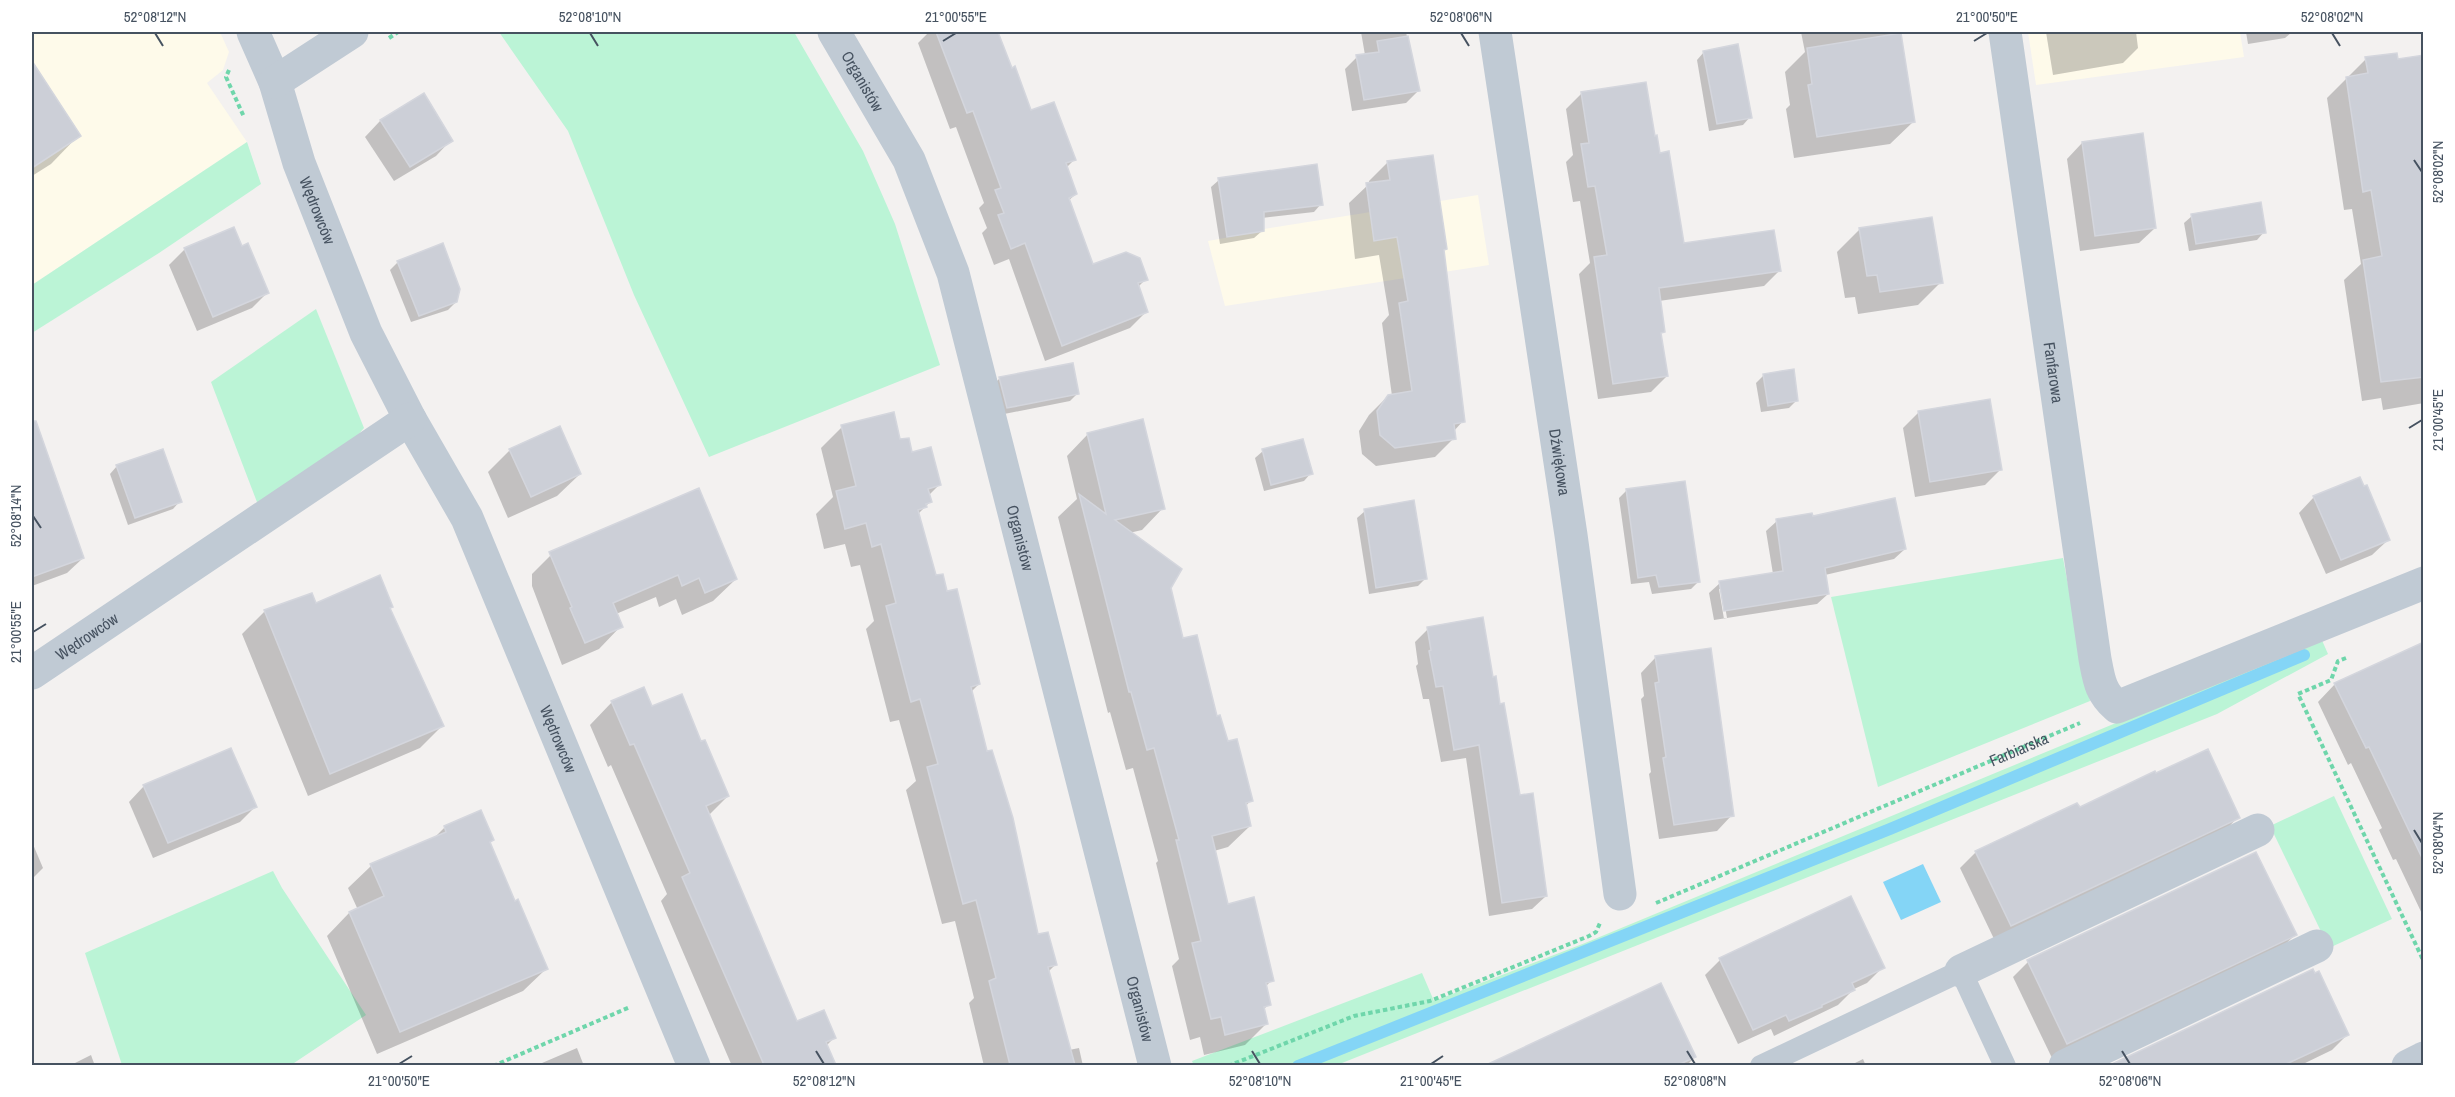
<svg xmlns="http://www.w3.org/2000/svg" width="2455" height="1097" viewBox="0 0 2455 1097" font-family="'Archivo Narrow',sans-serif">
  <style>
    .commercial { fill: #fefaea }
    .green { fill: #bbf4d6 }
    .water { fill: #84d5f6 }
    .shadow { fill: #0003; fill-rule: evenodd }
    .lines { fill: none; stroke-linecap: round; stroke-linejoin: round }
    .stream { stroke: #84d5f6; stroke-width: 12 }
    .building { fill: #cccfd7; stroke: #d4d6dd; stroke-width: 1.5 }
    .path { stroke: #6fd6ab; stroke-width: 4; stroke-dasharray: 4.5 3; stroke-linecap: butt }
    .service { stroke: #c0cad4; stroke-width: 22 }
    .minor { stroke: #c0cad4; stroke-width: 33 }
    .ticks { fill: none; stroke: #465260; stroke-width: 2 }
    .labels { text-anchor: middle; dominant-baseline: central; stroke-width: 4.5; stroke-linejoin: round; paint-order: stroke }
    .street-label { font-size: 16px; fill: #465260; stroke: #fff }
    .neatline { fill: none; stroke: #465260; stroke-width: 2 }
    .ticks-label { font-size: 15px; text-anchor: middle; fill: #465260 }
  </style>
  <rect width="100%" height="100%" fill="#f3f1f0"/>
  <g class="commercial">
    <path d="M32 32H220L229 52 223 70 207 83 247 142 32 285Z"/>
    <path d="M2028 32H2240L2244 57 2036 85Z"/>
    <path d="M1478 195 1489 265 1225 306 1208 241 1263 231 1264 229Z"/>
  </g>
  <g class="green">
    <path d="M499 32H794L863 151 895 224 940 365 709 457 634 295 568 131Z"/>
    <path d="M247 142 261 184 159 253 32 333V285Z"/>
    <path d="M316 309 364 428 337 459 260 510 211 382Z"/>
    <path d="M2063 558 2090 701 1878 787 1831 597Z"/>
    <path d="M2321 638 2328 654 2217 714 1337 1065 1194 1066 1192 1061 1422 973 1434 1001 1585 943Z"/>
    <path d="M2334 796 2392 919 2329 948 2270 826Z"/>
    <path d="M273 871 282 888 366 1015 291 1065H122L85 953Z"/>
  </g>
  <path class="water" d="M1923 864 1941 902 1901 920 1883 882Z"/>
  <g class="shadow">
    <path d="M929 32H996L1030 112 1074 160 1066 168 1076 194 1068 201 1093 266 1146 279 1138 287 1147 311 1130 328 1045 361 1009 259 994 265 982 233 987 228 979 208 984 203 956 127 950 129 918 43Z"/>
    <path d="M1361 32H1406L1418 91 1406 103 1352 111 1345 69 1357 57 1365 55Z"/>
    <path d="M1801 32H1898L1913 122 1890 144 1794 158 1786 109 1790 105 1785 72 1805 52Z"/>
    <path d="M2046 32H2136L2138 48 2123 63 2053 75Z"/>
    <path d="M2246 32H2292L2285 38 2248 44Z"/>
    <path d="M1704 52 1750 117 1743 125 1709 131 1697 60Z"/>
    <path d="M2366 59 2396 61 2424 72V403L2383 410 2381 398 2362 401 2344 280 2361 264 2352 209 2344 210 2327 98Z"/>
    <path d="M32 63 79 135 51 164 32 176Z"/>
    <path d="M1581 94 1653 138 1682 245 1779 271 1764 286 1659 301 1663 331 1660 334 1667 376 1651 392 1598 399 1579 274 1590 263 1580 201 1573 202 1566 162 1573 155 1566 109Z"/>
    <path d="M423 95 451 140 436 156 394 181 365 137 380 121Z"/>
    <path d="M2082 143 2155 228 2139 243 2080 251 2067 159Z"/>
    <path d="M1387 163 1445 249 1442 252 1463 421 1453 432 1454 438 1435 457 1376 466 1362 454 1359 431 1369 415 1388 396H1392L1382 323 1389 315 1379 255 1355 259 1349 203 1369 184V181Z"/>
    <path d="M1219 180 1321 204 1314 212 1262 218V231L1254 238 1220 244 1211 187Z"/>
    <path d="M2192 216 2264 232 2257 240 2189 251 2184 223Z"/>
    <path d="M1860 229 1941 282 1918 305 1858 314 1855 297 1845 298 1837 252Z"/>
    <path d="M185 249 267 293 252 308 197 331 169 265Z"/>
    <path d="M398 262 456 302 448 310 411 322 390 270Z"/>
    <path d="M1764 375 1797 400 1789 408 1761 412 1756 383Z"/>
    <path d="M1000 378 1077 394 1070 401 999 415 992 386Z"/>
    <path d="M1919 412 2000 470 1985 485 1915 497 1903 428Z"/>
    <path d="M842 427 899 441 939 485 928 496 930 502 918 514 935 577 946 593 979 684 971 692 1037 936 1055 965 1048 972 1069 1050 1079 1048 1083 1066H984L969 1003 974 998 955 921 942 924 906 790 916 781 899 720 890 722 866 629 874 621 860 565 851 567 845 544 824 549 816 514 833 497 821 448Z"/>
    <path d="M38 431 83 558 67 573 32 586V433Z"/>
    <path d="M1088 434 1163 508 1142 530 1129 533 1170 587 1182 640 1251 800 1245 807 1250 826 1228 847 1214 851 1227 906 1272 980 1265 987 1269 1004 1263 1010 1266 1024 1245 1045 1204 1055 1200 1037 1190 1040 1172 966 1179 959 1156 863 1158 861 1133 768 1126 770 1110 712 1108 713 1058 517 1077 499 1067 456Z"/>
    <path d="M510 450 580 474 557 496 508 518 488 472Z"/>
    <path d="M1263 451 1311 473 1304 481 1264 491 1255 458Z"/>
    <path d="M117 466 180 501 173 509 128 525 110 474Z"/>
    <path d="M1626 491 1698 582 1691 589 1652 594 1649 582 1631 584 1619 498Z"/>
    <path d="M2314 497 2388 540 2372 555 2326 574 2299 513Z"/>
    <path d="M1365 511 1425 579 1418 586 1369 594 1357 518Z"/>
    <path d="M1811 518 1905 549 1894 559 1825 575 1828 594 1817 604 1714 620 1709 593 1720 583 1773 574 1766 531 1777 521ZM1719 589H1722L1727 618 1724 619Z"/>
    <path d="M555 551 736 579 713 601 682 615 676 599 659 607 656 597 616 614 621 626 599 649 562 665 532 586V574Z"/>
    <path d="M311 595 315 605 389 609 443 725 420 748 308 796 242 634 264 612Z"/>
    <path d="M1428 629 1492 678 1519 797 1546 896 1532 909 1489 916 1466 758 1441 762 1429 699H1423L1416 666 1418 664 1415 642Z"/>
    <path d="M2424 644V918L2396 859 2393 860 2379 830 2382 828 2351 763 2348 765 2318 702 2335 684Z"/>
    <path d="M1656 657 1732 815 1717 831 1659 839 1649 774 1651 772 1641 699 1644 696 1641 673Z"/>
    <path d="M612 702 652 708 701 743 728 796 709 815 796 1023 834 1038 826 1046 834 1066H732L661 901 667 894 611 765 608 767 590 725Z"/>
    <path d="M2155 775 2238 817 2223 833 1995 941 1960 868 1976 852Z"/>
    <path d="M144 786 255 807 240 822 153 858 129 802Z"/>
    <path d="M445 827 492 840 489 843 546 969 523 991 377 1054 327 936 349 913 358 910 348 888 371 866 433 839Z"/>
    <path d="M32 842 43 868 32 879Z"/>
    <path d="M2295 935 2279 950 2052 1058 2013 977 2028 962Z"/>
    <path d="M1720 960 1883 967 1867 983 1854 989 1838 1005 1774 1036 1771 1029 1738 1044 1705 975Z"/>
    <path d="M2312 971 2347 1035 2332 1050 2299 1066H2113Z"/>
    <path d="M577 1048 584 1066H535Z"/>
    <path d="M91 1055 95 1066H69Z"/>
    <path d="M1695 1057 1686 1066H1517L1515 1061Z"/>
    <path d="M1863 1059 1866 1066H1849Z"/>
  </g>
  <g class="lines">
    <path class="stream" d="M1298 1066 1890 829 2304 655"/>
  </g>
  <g class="building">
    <path d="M936 32H998L1012 68 1015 66 1031 110 1054 102 1076 160 1066 163 1077 194 1069 198 1093 264 1126 252 1140 258 1148 280 1138 283 1148 312 1062 346 1025 243 1011 249 998 215 1004 213 995 190 1001 188 973 111 967 113Z"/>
    <path d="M1901 33 1915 122 1817 137 1808 85 1812 84 1807 48Z"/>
    <path d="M1408 36 1420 91 1364 100 1356 55 1379 52 1377 41Z"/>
    <path d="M1738 44 1752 118 1717 124 1703 51Z"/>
    <path d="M2397 53 2398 59 2424 55V377L2381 382 2363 260 2382 256 2371 190 2363 192 2346 77 2368 73 2365 57Z"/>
    <path d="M32 61 81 136 32 168Z"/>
    <path d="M1646 82 1655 136 1657 135 1660 153 1669 151 1684 243 1774 230 1781 271 1659 288 1665 332 1661 333 1668 376 1613 384 1594 257 1607 255 1595 186 1588 187 1581 144 1589 143 1581 92Z"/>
    <path d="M424 93 453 141 410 167 380 120Z"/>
    <path d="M2143 133 2156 228 2095 236 2082 142Z"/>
    <path d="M1433 155 1447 249 1444 250 1465 422 1454 424 1456 439 1395 448 1380 435 1377 411 1388 395 1412 391 1399 303 1408 301 1397 237 1374 241 1366 183 1390 180 1387 161Z"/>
    <path d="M1317 164 1323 205 1264 212V231L1227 237 1218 178Z"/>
    <path d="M2261 202 2266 233 2196 244 2191 214Z"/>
    <path d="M1932 217 1943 283 1880 292 1877 275 1867 276 1859 228Z"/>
    <path d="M234 227 242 246 248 243 269 293 213 317 184 248Z"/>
    <path d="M443 243 460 289 457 302 419 316 397 261Z"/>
    <path d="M1073 363 1079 394 1007 408 999 377Z"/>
    <path d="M1794 369 1798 401 1768 406 1763 374Z"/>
    <path d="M1990 399 2002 470 1930 482 1918 411Z"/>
    <path d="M894 412 900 439 909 438 912 452 931 447 941 485 928 489 932 502 926 504 927 507 918 510 936 575 943 574 947 591 957 589 980 684 971 687 987 751 992 750 1013 818 1038 934 1048 932 1057 965 1048 967 1075 1065H1010L989 981 996 978 976 900 963 904 927 767 938 764 920 699 911 702 886 606 896 603 881 544 872 547 866 523 845 529 836 491 856 486 841 425Z"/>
    <path d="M1143 419 1165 509 1115 520 1182 569 1171 588 1183 638 1197 635 1217 716 1220 715 1228 741 1237 739 1253 801 1246 803 1251 826 1212 836 1228 904 1254 897 1274 981 1266 983 1271 1005 1264 1007 1268 1024 1225 1035 1221 1017 1211 1019 1192 943 1201 941 1176 840H1179L1154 748 1147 750 1131 692H1129L1079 494 1106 514 1087 433Z"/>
    <path d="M32 421H36L84 558 32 577Z"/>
    <path d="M560 426 581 474 531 497 509 449Z"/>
    <path d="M1303 439 1313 474 1271 485 1262 449Z"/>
    <path d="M163 449 182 502 135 518 116 465Z"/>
    <path d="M2360 477 2364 486 2367 485 2390 540 2341 560 2313 496Z"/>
    <path d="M1685 481 1700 582 1659 587 1656 575 1638 578 1626 489Z"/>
    <path d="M699 488 737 579 705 593 699 578 682 586 678 575 613 603 623 627 585 643 570 608 572 607 549 552Z"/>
    <path d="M1895 498 1906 549 1825 568 1829 594 1724 611 1719 581 1783 571 1776 519 1812 513 1813 516Z"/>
    <path d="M1414 500 1427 579 1376 588 1364 509Z"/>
    <path d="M380 575 393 607 390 608 444 726 330 774 264 610 312 593 316 603Z"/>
    <path d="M1483 617 1493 677 1496 676 1500 704 1504 703 1520 795 1533 793 1547 896 1502 903 1479 745 1454 750 1443 686 1436 687 1429 651 1431 650 1427 627Z"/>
    <path d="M2424 642V862L2369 747 2366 748 2334 683Z"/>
    <path d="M1711 648 1734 816 1674 825 1663 758 1666 757 1655 683 1659 682 1655 656Z"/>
    <path d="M644 687 652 706 682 694 701 741 705 740 729 796 706 806 797 1021 824 1010 836 1038 826 1042 836 1065H764L682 877 690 873 634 744 630 745 611 701Z"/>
    <path d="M231 748 257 807 168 843 143 785Z"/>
    <path d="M2208 749 2240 818 2011 926 1975 851 2077 803 2080 807 2155 771 2156 773Z"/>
    <path d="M481 810 494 840 490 842 515 901 518 899 548 969 400 1032 349 912 384 896 370 864 446 832 444 826Z"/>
    <path d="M2256 852 2297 935 2067 1044 2027 960Z"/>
    <path d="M1851 896 1885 968 1852 983 1855 990 1822 1005V1007L1789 1021 1786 1015 1753 1030 1719 958Z"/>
    <path d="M2313 969 2315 973 2319 971 2349 1035 2284 1065H2110Z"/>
    <path d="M1661 983 1696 1057 1678 1065H1486Z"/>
  </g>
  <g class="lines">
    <g class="path">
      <path d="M389 38 398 32"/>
      <path d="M229 70 226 77 244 117"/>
      <path d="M2346 658 2338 661 2331 680 2298 694 2424 962"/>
      <path id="s1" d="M1656 903 2080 723"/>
      <path d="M493 1066 630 1007"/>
      <path d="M1228 1066 1354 1016 1430 1001 1589 936 1596 932 1600 923"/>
    </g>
    <path class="service" d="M1761 1066 1961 971 2005 1066"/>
    <g class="minor">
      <path id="s2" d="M253 32 275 82 299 163 366 333 410 419 467 518 694 1066"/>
      <path id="s3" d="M834 32 909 160 953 273 1155 1066"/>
      <path id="s4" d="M1495 32 1571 535 1620 894"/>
      <path id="s5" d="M2005 32 2095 659C2099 680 2100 692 2117 707L2424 583"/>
      <path d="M275 82 352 32"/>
      <path id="s6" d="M32 673 410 419"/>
      <path d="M1961 971 2258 830"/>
      <path d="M2065 1066 2317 946"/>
      <path d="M2408 1066 2424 1058"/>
    </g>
  </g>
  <path class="ticks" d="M155 33 163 46M590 33 598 46M1461 33 1469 46M2332 33 2340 46M943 41 956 33M1974 41 1987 33M2414 160 2422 172M2409 428 2422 420M33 516 41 528M33 632 46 624M2414 830 2422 843M816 1051 824 1064M1252 1051 1260 1064M1687 1051 1695 1064M2122 1051 2130 1064M399 1064 412 1056M1431 1064 1443 1056"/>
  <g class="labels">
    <g class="street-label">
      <text stroke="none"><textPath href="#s3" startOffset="57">Organistów</textPath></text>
      <text stroke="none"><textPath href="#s2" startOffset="190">Wędrowców</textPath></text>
      <text stroke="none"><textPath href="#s5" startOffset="344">Fanfarowa</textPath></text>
      <text stroke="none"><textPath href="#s4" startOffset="435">Dźwiękowa</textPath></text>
      <text stroke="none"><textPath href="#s3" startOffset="543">Organistów</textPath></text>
      <text stroke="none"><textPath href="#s6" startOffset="66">Wędrowców</textPath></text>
      <text stroke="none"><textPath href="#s2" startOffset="772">Wędrowców</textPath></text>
      <text stroke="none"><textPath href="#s1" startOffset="394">Farbiarska</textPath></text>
      <text stroke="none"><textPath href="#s3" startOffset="1029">Organistów</textPath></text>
    </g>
  </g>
  <rect width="2455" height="1097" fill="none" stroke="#ffffff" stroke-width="66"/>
  <rect x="33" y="33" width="2389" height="1031" class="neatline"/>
  <g class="ticks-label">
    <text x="155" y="22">52°08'12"N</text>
    <text x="590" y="22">52°08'10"N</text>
    <text x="956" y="22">21°00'55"E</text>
    <text x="1461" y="22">52°08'06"N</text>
    <text x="1987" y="22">21°00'50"E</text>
    <text x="2332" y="22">52°08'02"N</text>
    <text transform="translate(2438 172) rotate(-90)" y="5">52°08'02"N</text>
    <text transform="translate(2438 420) rotate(-90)" y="5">21°00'45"E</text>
    <text transform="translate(16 516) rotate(-90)" y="5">52°08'14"N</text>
    <text transform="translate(16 632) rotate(-90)" y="5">21°00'55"E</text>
    <text transform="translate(2438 843) rotate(-90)" y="5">52°08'04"N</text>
    <text x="399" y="1086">21°00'50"E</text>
    <text x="824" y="1086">52°08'12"N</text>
    <text x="1260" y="1086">52°08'10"N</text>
    <text x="1431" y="1086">21°00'45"E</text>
    <text x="1695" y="1086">52°08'08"N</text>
    <text x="2130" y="1086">52°08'06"N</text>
  </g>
</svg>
